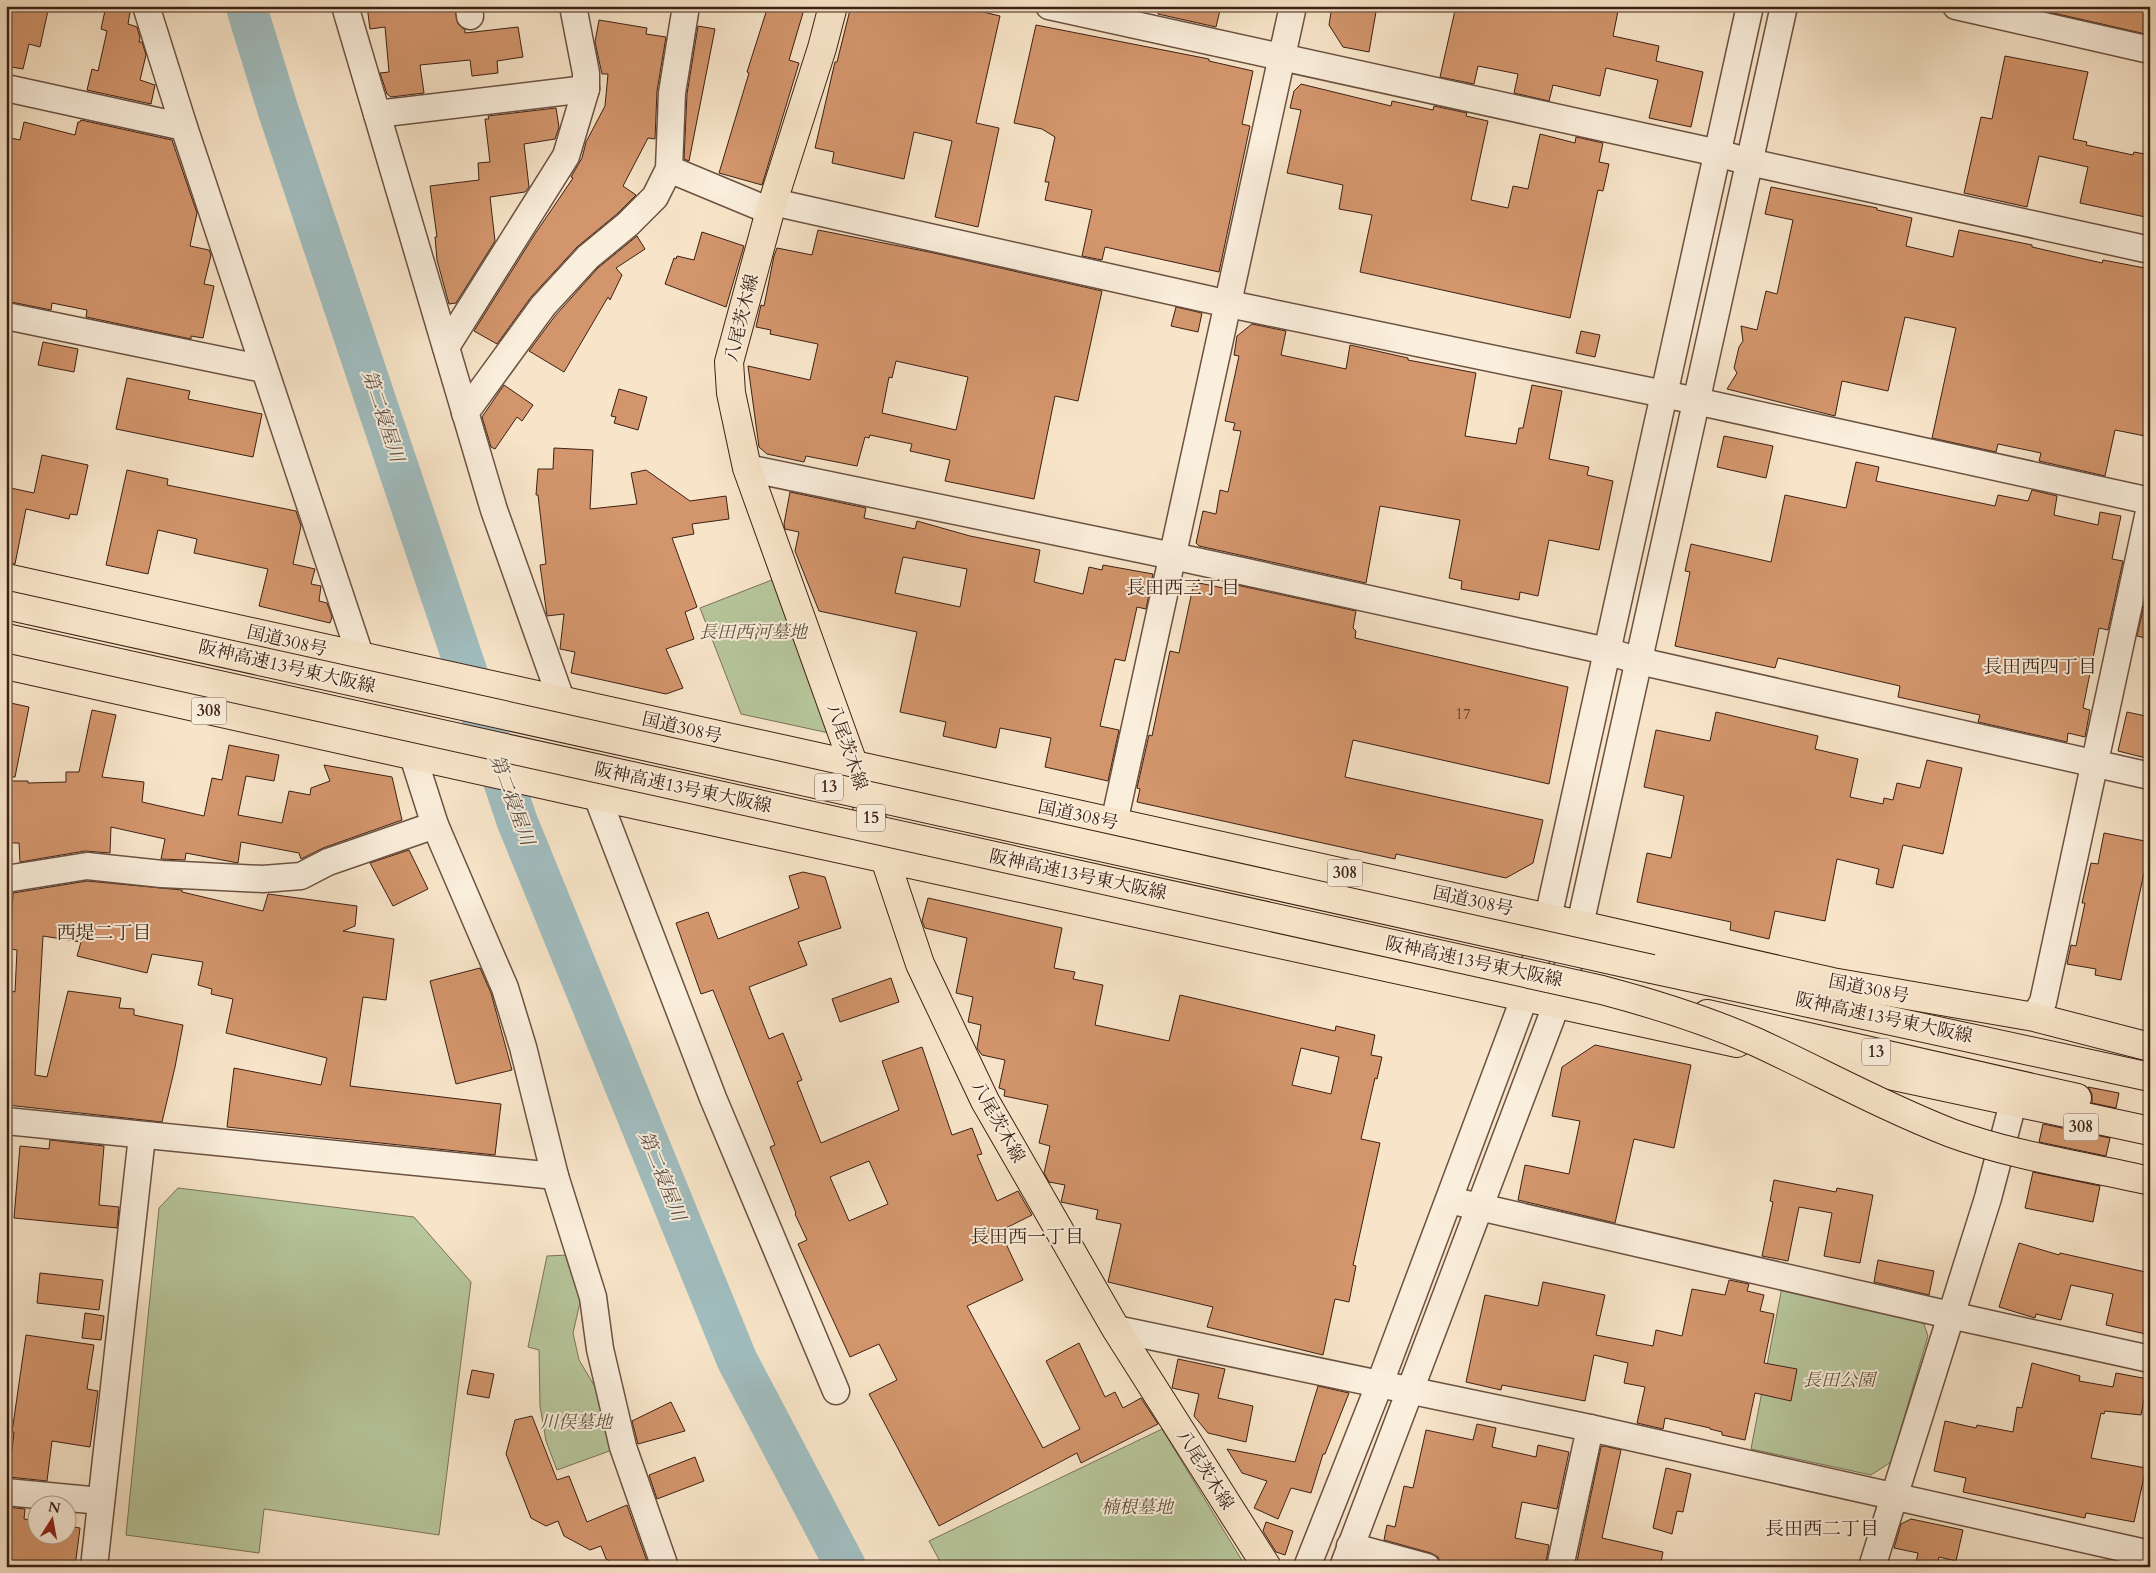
<svg xmlns="http://www.w3.org/2000/svg" width="2156" height="1573" viewBox="0 0 2156 1573" font-family="Cardo,'Noto Serif JP',serif">
  <style>
    .green { fill: #b7c69b; stroke: #7a7358 }
    .lines { fill: none; stroke-linecap: round; stroke-linejoin: round }
    .river { stroke: #a1bdbf; stroke-width: 41 }
    .building { fill: #d3956c; stroke: #3d2014; fill-rule: evenodd }
    .minor-casing { stroke: #6c5141; stroke-width: 29 }
    .major-casing { stroke: #3d2014; stroke-width: 30 }
    .highway-casing { stroke: #3d2014; stroke-width: 30 }
    .minor { stroke: #faeedc; stroke-width: 26 }
    .major { stroke: #f8e5c9; stroke-width: 28 }
    .highway { stroke: #f8e5c9; stroke-width: 28 }
    .highway-bridge-casing { stroke: #3d2014; stroke-width: 30; stroke-linecap: butt }
    .highway-bridge { stroke: #f8e5c9; stroke-width: 28 }
    .labels { text-anchor: middle; dominant-baseline: central; stroke-width: 4; stroke-linejoin: round; paint-order: stroke }
    .number-label { font-size: 15px; fill: #623d2a }
    .shield { fill: #faeedc; stroke: #765e50; stroke-width: 1 }
    .shield-label { font-size: 16px; font-weight: bold; fill: #3d2014 }
    .street-label { font-size: 18px; fill: #3d2014; stroke: #faeedc }
    .park-label { font-size: 18px; font-style: italic; fill: #62523c; stroke: #faeedc }
    .water-label { font-size: 19px; font-style: italic; fill: #5b4f47; stroke: #faeedc }
    .neighbourhood-label { font-size: 19px; fill: #3d2014; stroke: #faeedc }
  </style>
  <rect width="100%" height="100%" fill="#f8e5c9"/>
  <filter id="stains"><feTurbulence type="fractalNoise" baseFrequency=".004" numOctaves="4"/><feColorMatrix values="0 0 0 0 .2 0 0 0 0 .09 0 0 0 0 .02 0 0 0 .5 -.17"/></filter>
  <radialGradient id="worn" r=".72"><stop offset=".6" stop-color="#630" stop-opacity="0"/><stop offset="1" stop-color="#630" stop-opacity=".3"/></radialGradient>
  <g class="green">
    <path d="M777 578 829 733 741 714 700 608Z"/>
    <path d="M178 1188 414 1217 471 1282 439 1535 264 1509 259 1553 126 1535 159 1208Z"/>
    <path d="M568 1255 581 1298 573 1333 579 1360 603 1400 615 1449 557 1470 546 1441 540 1406 539 1350 528 1347 547 1256Z"/>
    <path d="M1782 1287 1914 1316 1924 1324 1928 1336 1891 1462 1871 1475 1751 1449Z"/>
    <path d="M1162 1429 1246 1567H943L929 1541Z"/>
  </g>
  <g class="lines">
    <path class="river" d="M246 6 278 110 517 821 737 1360 846 1567"/>
  </g>
  <g class="building">
    <path d="M11 6H49L40 47 29 44 23 69 6 66V26Z"/>
    <path d="M106 6H131L128 24 137 27 140 38 139 42H142L146 55 140 80 155 85 151 104 87 90 92 69 98 71 107 31 101 29Z"/>
    <path d="M367 6H454L458 24 465 30V33L518 27 523 57 497 61 498 73 472 76 470 60 420 65 424 93 391 97 387 94 380 73 389 72 385 27 370 29Z"/>
    <path d="M768 6H805L789 60 799 63 762 185 719 173 749 73 747 72Z"/>
    <path d="M851 6H958L1000 16 976 123 999 128 978 227 935 217 952 141 914 132 904 179 832 163 834 152 815 148 835 62H837Z"/>
    <path d="M1158 6H1221L1216 27 1158 14Z"/>
    <path d="M1332 6H1377L1369 52 1343 47 1329 25Z"/>
    <path d="M1456 6H1619L1613 36 1659 46 1656 61 1703 72 1691 127 1649 118 1658 80 1606 68 1600 96 1553 85 1549 101 1514 93 1518 74 1478 66 1474 84 1440 77Z"/>
    <path d="M2049 6H2150V35L2049 12Z"/>
    <path d="M599 20 647 28 646 34 666 37 657 91 655 139 648 138 623 186 636 195 618 213 577 247 531 297 497 344 474 331 535 234 573 178 571 177 582 158 586 142 605 106 608 74H602L595 42Z"/>
    <path d="M1036 25 1209 59V61L1253 71 1242 124 1250 126 1219 272 1105 247 1102 260 1082 256 1092 210 1045 200 1049 182H1045L1055 137 1042 129 1014 123Z"/>
    <path d="M698 26 715 29 689 161 684 159 687 94Z"/>
    <path d="M2005 56 2088 72 2073 139 2087 142 2086 145 2133 155 2134 152 2150 155V218L2080 203 2088 167 2039 156 2027 207 1964 193 1981 117 1992 119Z"/>
    <path d="M1301 84 1391 106 1392 101 1433 110 1434 106 1467 113 1466 116 1488 121 1471 200 1508 208 1513 186 1528 189 1540 134 1575 143 1576 137 1603 143 1599 162 1609 164 1603 191 1598 190 1570 318 1360 272 1372 215 1339 209 1343 185 1287 173 1301 110 1290 108 1294 91Z"/>
    <path d="M556 108 559 127 555 139 524 144 529 187 525 192 490 197 495 241 456 303 449 304 437 260 435 237H437L430 186 479 180 478 163 490 162 485 119H489L488 116Z"/>
    <path d="M81 120 172 140 197 213 190 246 209 250 211 255 204 284 214 286 203 338 191 336V339L86 317 87 310 52 303 51 310 6 301V137L20 140 24 122 75 135 78 122H80Z"/>
    <path d="M1771 187 1877 208V210L1912 218 1906 246 1953 257 1959 230 2032 245V247L2102 263 2103 260 2150 269V437L2115 430 2105 476 2039 461 2041 453 1998 444 1996 452 1932 438 1956 328 1905 317 1888 391 1842 381 1835 416 1727 389 1737 373 1734 368 1739 347 1743 341 1741 326 1757 330 1766 291 1777 294 1793 220 1765 214Z"/>
    <path d="M818 230 934 253 1102 291 1078 401 1055 396 1034 499 945 481 950 460 910 451 912 444 870 435 869 438 865 437 857 466 806 456 804 462 767 454 759 447 748 366 810 380 818 344 770 334 771 330 756 327 761 305 764 306 774 256 777 248 812 255ZM896 361 968 377 956 430 882 413 889 377 892 378Z"/>
    <path d="M702 232 744 246 726 307 665 284 674 258 676 259 677 256 694 260Z"/>
    <path d="M637 236 645 249 616 268 622 275 610 300 608 297 564 372 529 351 555 316 598 268Z"/>
    <path d="M1176 307 1202 313 1198 332 1171 326Z"/>
    <path d="M1252 324 1286 331 1281 355 1346 369 1350 345 1408 358V360L1476 373 1465 436 1516 444 1519 428H1523L1532 385 1562 391 1549 459 1589 467 1587 475 1613 481 1599 550 1549 540 1538 596 1520 592 1519 600 1461 589 1462 581 1449 578 1460 520 1380 506 1366 583 1199 546 1196 543 1203 511 1216 514 1220 490 1228 492 1241 431 1233 430 1235 423 1225 421 1239 356 1234 355 1237 336Z"/>
    <path d="M1581 331 1600 335 1595 357 1576 353Z"/>
    <path d="M43 342 78 349 74 372 38 365Z"/>
    <path d="M127 378 190 391 188 399 262 414 253 457 116 429Z"/>
    <path d="M504 385 533 405 522 421 517 417 495 449 491 447 482 417Z"/>
    <path d="M619 389 647 397 638 430 614 423 616 417 611 416Z"/>
    <path d="M1724 436 1773 446 1766 478 1717 467Z"/>
    <path d="M554 448 593 450 590 509 637 504 631 473 646 470 690 501 726 496 729 519 692 524 694 534 672 538 697 607 685 612 694 639 666 649 683 688 666 694 571 673 575 652 560 649 564 614 547 616 540 565 546 564 538 495H536L538 469H553Z"/>
    <path d="M42 455 88 465 77 515 70 514 69 519 26 509 15 564 6 563V487L34 493Z"/>
    <path d="M1856 462 1879 467 1876 481 1995 506 1998 495 2028 501 2032 490 2057 496 2054 515 2098 525 2100 512 2121 516 2112 559 2123 561 2108 630 2099 628 2083 708 2090 710 2085 737 2068 733 2067 742 1978 722 1980 715 1898 697 1900 686 1778 658 1775 668 1675 646 1690 572 1685 571 1691 544 1771 562 1785 495 1846 508Z"/>
    <path d="M127 470 168 479 167 485 296 511 301 526 293 564 315 569 311 584 321 586 319 601 327 603 332 617 330 623 259 606 268 569 194 553 197 539 158 530 148 574 106 565Z"/>
    <path d="M790 492 866 508 864 518 915 529 917 521 970 536 1040 550 1034 582 1083 594 1089 567 1102 570 1103 565 1153 574 1146 609 1137 607 1125 661 1115 659 1100 726 1119 730 1108 781 1045 767 1051 738 1000 728 996 748 943 736 946 722 900 712 917 632 819 611 795 551 799 532 785 529 784 524ZM903 557 967 569 960 607 895 593Z"/>
    <path d="M2150 579V639L2137 636Z"/>
    <path d="M1194 582 1238 591 1232 584 1356 611 1353 628 1356 631 1355 638 1568 687 1549 784 1353 740 1345 777 1543 820 1533 863 1506 878 1396 854 1395 859 1137 802 1140 789 1137 788 1149 735 1152 736 1170 651 1179 653Z"/>
    <path d="M6 702 29 707 15 777H6Z"/>
    <path d="M92 710 116 715 102 777 144 782 142 802 204 816 212 778 222 780 229 745 279 755 274 781 246 776 238 815 282 823 289 791 310 795 311 788 330 781 324 765 392 777 402 820 323 848 301 859 299 853 241 842 238 863 186 853 185 860 161 859 165 839 111 827 110 853 85 851 20 862 19 843H6V781H28V783L66 782V772H79Z"/>
    <path d="M1716 712 1818 736 1815 749 1858 759 1850 797 1883 804 1884 798 1893 800 1897 783 1920 788 1927 760 1962 768 1943 854 1903 845 1893 888 1876 884 1879 869 1837 859 1825 921 1775 911 1769 939 1730 930 1731 922 1637 902 1647 853 1671 858 1684 796 1644 787 1656 730 1710 741Z"/>
    <path d="M2127 712 2150 717V759L2118 751Z"/>
    <path d="M2104 833 2150 842V874L2144 873 2121 980 2095 975 2096 969 2067 964 2071 945 2076 946 2085 903H2082L2091 863 2098 864Z"/>
    <path d="M409 850 428 889 393 906 370 863Z"/>
    <path d="M803 872 825 877 841 928 798 942 807 965 749 987 769 1039 783 1033 802 1080 797 1082 821 1143 899 1110 882 1061 922 1047 952 1135 972 1128 982 1154 977 1155 997 1201 1018 1191 1032 1215 1000 1231 1023 1280 967 1306 1043 1448 1080 1429 1046 1361 1079 1343 1105 1397 1115 1392 1123 1408 1141 1398 1158 1424 1081 1463 1077 1453 939 1526 869 1394 897 1380 879 1344 850 1357 798 1244 807 1240 795 1214 796 1213 770 1147 775 1145 713 990 701 994 676 923 708 912 718 939 799 908 789 876ZM869 1161 888 1204 849 1221 830 1177Z"/>
    <path d="M87 881 182 890V892L263 911 268 894 357 906 355 926 343 931 394 939 386 1000 363 997 350 1086 501 1104 495 1155 227 1127 234 1068 321 1085 327 1058 226 1033 233 999 211 994 212 989 198 985 203 962 152 954 147 973 77 956 81 942 43 936 35 1075 47 1077 68 991 121 998 119 1008 134 1009V1015L183 1025 175 1067 162 1122 7 1105 12 1061H6V997L11 998 12 991 15 992 17 950 10 949 13 893Z"/>
    <path d="M928 898 1062 928 1054 968 1075 972 1073 979 1103 985 1095 1025 1169 1041 1180 995 1335 1031 1336 1026 1375 1035 1371 1055 1382 1057 1377 1079 1375 1078 1361 1139 1380 1143 1353 1265 1356 1266 1349 1302 1335 1299 1323 1355 1207 1327 1213 1307 1108 1282 1121 1224 1096 1219 1098 1210 1061 1202 1065 1185 1049 1182 1044 1173 1050 1146 1039 1143 1048 1105 1004 1096 1005 1090 999 1088 1005 1060 982 1055 977 1048 981 1025 968 1022 973 997 956 993 967 938 925 928 922 921ZM1301 1048 1339 1057 1331 1094 1292 1085Z"/>
    <path d="M480 968 491 993 512 1070 456 1084 430 981Z"/>
    <path d="M891 978 899 1002 840 1022 832 999Z"/>
    <path d="M1595 1045 1691 1065 1674 1148 1634 1139 1615 1223 1518 1200 1525 1165 1569 1174 1580 1121 1552 1116 1562 1067Z"/>
    <path d="M2088 1087 2119 1093 2116 1108 2092 1103V1094Z"/>
    <path d="M2043 1124 2110 1138 2106 1156 2039 1142Z"/>
    <path d="M50 1140 104 1146 99 1205 119 1207 117 1228 14 1218 20 1146 49 1149Z"/>
    <path d="M2033 1172 2100 1186 2093 1222 2025 1208Z"/>
    <path d="M1774 1180 1836 1192 1837 1188 1873 1195 1860 1263 1824 1256 1832 1213 1799 1207 1788 1261 1762 1256 1773 1202 1770 1201Z"/>
    <path d="M2019 1243 2059 1255 2060 1253 2150 1273V1335L2106 1325 2113 1294 2071 1285 2061 1320 2036 1314 2035 1318 1999 1307Z"/>
    <path d="M1878 1260 1934 1271 1929 1295 1874 1282Z"/>
    <path d="M40 1273 103 1280 99 1310 37 1303Z"/>
    <path d="M1729 1280 1749 1284 1747 1291 1764 1295 1760 1311 1774 1314 1764 1363 1797 1369 1791 1401 1755 1393 1745 1440 1722 1435V1432L1710 1429V1428L1665 1418 1663 1429 1637 1423 1645 1387 1624 1383 1628 1363 1594 1355 1585 1401 1502 1385 1501 1390 1466 1382 1485 1295 1538 1306 1543 1282 1605 1295 1596 1335 1653 1346 1656 1330 1682 1336 1692 1289 1725 1295Z"/>
    <path d="M85 1313 104 1316 101 1340 82 1338Z"/>
    <path d="M26 1335 94 1345 87 1389 98 1391 90 1447 52 1441 47 1481 9 1477 14 1432H12Z"/>
    <path d="M1178 1359 1225 1369 1218 1398 1253 1406 1246 1442 1208 1433 1194 1416 1199 1394 1172 1388Z"/>
    <path d="M2032 1363 2080 1376 2079 1381 2113 1387 2116 1373 2148 1379 2141 1415 2105 1411 2104 1414 2101 1413 2091 1458 2146 1468 2134 1522 2086 1513 2085 1518 1963 1492 1966 1478 1934 1471 1945 1421 1976 1428 1977 1425 2013 1432 2017 1407 2022 1408Z"/>
    <path d="M472 1370 494 1374 489 1398 467 1394Z"/>
    <path d="M1318 1386 1349 1393 1325 1454H1323L1311 1493 1291 1488 1278 1519 1254 1508 1267 1481 1242 1473 1227 1449 1295 1462Z"/>
    <path d="M671 1402 685 1431 638 1444 632 1421Z"/>
    <path d="M532 1416 557 1480 569 1476 587 1522 627 1505 649 1567H620L606 1559 601 1546 590 1550 564 1536 558 1521 546 1526 531 1518 506 1454 515 1420Z"/>
    <path d="M1477 1424 1496 1428 1492 1447 1536 1457 1538 1445 1569 1452 1557 1509 1522 1502 1515 1538 1549 1545 1545 1567H1442L1438 1557 1431 1553 1384 1540 1387 1525 1395 1527 1404 1486 1413 1488 1426 1430 1473 1440Z"/>
    <path d="M1604 1446 1621 1450 1602 1538 1663 1552 1660 1567 1576 1566 1601 1447Z"/>
    <path d="M695 1457 704 1481 657 1499 649 1475Z"/>
    <path d="M1666 1468 1691 1474 1683 1512 1677 1511 1672 1534 1653 1528Z"/>
    <path d="M6 1507 25 1509 24 1519 38 1521V1536H68V1526L80 1528 75 1567H6Z"/>
    <path d="M1911 1519 1963 1530 1956 1561 1939 1557 1937 1567H1915L1918 1553 1894 1548 1901 1524Z"/>
    <path d="M1266 1522 1293 1531 1285 1555 1276 1552 1263 1531Z"/>
  </g>
  <g class="lines">
    <g class="minor-casing">
      <g id="minor">
        <path d="M146 6 184 127 361 658"/>
        <path d="M345 6 494 510 562 702"/>
        <path d="M469 6 470 16"/>
        <path d="M1049 6 1718 153 1749 162 2150 250"/>
        <path d="M1956 6 2150 50"/>
        <path d="M6 88 184 127"/>
        <path d="M377 114 586 89"/>
        <path d="M669 169 770 211"/>
        <path d="M773 202 1229 304 1664 394 2150 501"/>
        <path d="M6 316 264 369"/>
        <path d="M446 347 566 156 586 89V73L573 6"/>
        <path d="M465 413 543 306 588 257 628 224 655 197 669 169 672 93 686 6"/>
        <path d="M747 468 1173 556 1607 651 1639 661 2150 776"/>
        <path d="M413 756 435 825 505 988 523 1047 555 1176 593 1297 600 1349 623 1447 665 1567"/>
        <path d="M597 796 713 1098 836 1391"/>
        <path d="M1114 823 1293 6"/>
        <path d="M6 879 87 866 162 874 263 879 301 876 328 862 435 825"/>
        <path d="M2034 1017 2043 1002 2150 507"/>
        <path d="M6 1121 555 1176"/>
        <path d="M1462 1203 1950 1315 2150 1359"/>
        <path d="M1116 1329 1590 1428 2150 1554"/>
        <path d="M6 1492 101 1501"/>
        <path d="M1350 1546 1427 1567"/>
        <path d="M94 1567 142 1136"/>
        <path d="M1307 1567 1380 1383 1525 996 1548 918 1750 6"/>
        <path d="M1343 1567 1557 1003 1580 925 1784 6"/>
        <path d="M1560 1567 1590 1428"/>
        <path d="M1872 1567 1988 1198 2013 1103"/>
      </g>
    </g>
    <g class="major-casing">
      <path id="major" d="M833 6 822 48 770 211 729 362 731 393 747 468 854 766 920 964 985 1101 1116 1329 1267 1567"/>
    </g>
    <g class="highway-casing">
      <g id="highway">
        <path d="M6 578 1580 925 1832 982 2034 1017 2150 1047"/>
        <path d="M6 665 573 791 1737 1043"/>
        <path d="M1652 969 2150 1077"/>
        <path d="M1707 1014 2077 1098"/>
        <path d="M1796 1055 2150 1131"/>
      </g>
    </g>
    <use href="#minor" class="minor"/>
    <use href="#major" class="major"/>
    <use href="#highway" class="highway"/>
    <g class="highway-bridge-casing">
      <g id="highway-bridge">
        <path d="M6 605 1652 969"/>
        <path d="M6 638 1602 990C1655 1004 1706 1020 1756 1042 1821 1072 1884 1107 1951 1133 2013 1156 2085 1166 2150 1181"/>
      </g>
    </g>
    <use href="#highway-bridge" class="highway-bridge"/>
  </g>
  <g class="labels">
    <g class="number-label">
      <text x="1463" y="714">17</text>
    </g>
    <g class="shield">
      <rect x="191.5" y="697.5" width="35" height="27" rx="4"/>
      <rect x="815" y="773.5" width="28" height="27" rx="4"/>
      <rect x="857" y="804.5" width="28" height="27" rx="4"/>
      <rect x="1327.5" y="859.5" width="35" height="27" rx="4"/>
      <rect x="1862" y="1038.5" width="28" height="27" rx="4"/>
      <rect x="2063.5" y="1113.5" width="35" height="27" rx="4"/>
    </g>
    <g class="shield-label">
      <text x="209" y="711">308</text>
      <text x="829" y="787">13</text>
      <text x="871" y="818">15</text>
      <text x="1345" y="873">308</text>
      <text x="1876" y="1052">13</text>
      <text x="2081" y="1127">308</text>
    </g>
    <g class="street-label">
      <text transform="translate(742 318) rotate(-76)">八尾茨木線</text>
      <text transform="translate(287 641) rotate(13)">国道308号</text>
      <text transform="translate(287 667) rotate(13)">阪神高速13号東大阪線</text>
      <text transform="translate(682 728) rotate(13)">国道308号</text>
      <text transform="translate(847 747) rotate(71)">八尾茨木線</text>
      <text transform="translate(683 788) rotate(12)">阪神高速13号東大阪線</text>
      <text transform="translate(1078 815) rotate(12)">国道308号</text>
      <text transform="translate(1078 875) rotate(12)">阪神高速13号東大阪線</text>
      <text transform="translate(1473 901) rotate(12)">国道308号</text>
      <text transform="translate(1474 962) rotate(12)">阪神高速13号東大阪線</text>
      <text transform="translate(1869 989) rotate(11)">国道308号</text>
      <text transform="translate(1884 1018) rotate(12)">阪神高速13号東大阪線</text>
      <text transform="translate(998 1122) rotate(61)">八尾茨木線</text>
      <text transform="translate(1205 1470) rotate(58)">八尾茨木線</text>
    </g>
    <g class="park-label">
      <text x="753" y="632">長田西河墓地</text>
      <text x="1839" y="1380">長田公園</text>
      <text x="576" y="1422">川俣墓地</text>
      <text x="1137" y="1507">楠根墓地</text>
    </g>
    <g class="water-label">
      <text transform="translate(383 416) rotate(72)">第二寝屋川</text>
      <text transform="translate(512 800) rotate(70)">第二寝屋川</text>
      <text transform="translate(662 1176) rotate(68)">第二寝屋川</text>
    </g>
    <g class="neighbourhood-label">
      <text x="1183" y="588">長田西三丁目</text>
      <text x="2040" y="667">長田西四丁目</text>
      <text x="104" y="933">西堤二丁目</text>
      <text x="1027" y="1237">長田西一丁目</text>
      <text x="1822" y="1529">長田西二丁目</text>
    </g>
  </g>
  <rect width="2156" height="1573" fill="none" stroke="#f8e5c9" stroke-width="25"/>
  <rect x="8" y="8" width="2141" height="1558" fill="none" stroke="#3d2014" stroke-width="2.5"/>
  <rect x="12" y="12" width="2131" height="1548" fill="none" stroke="#3d2014"/>
  <g transform="translate(52 1520) rotate(11)"><circle r="24" fill="#faeedc" stroke="#ae9c8c"/>
  <path d="M0-4L9 19L0 12L-9 19Z" fill="#8f2418"/>
  <text y="-8" font-size="14" font-weight="bold" text-anchor="middle" fill="#3d2014">N</text>
  </g>
  <rect width="100%" height="100%" filter="url(#stains)"/>
  <rect width="100%" height="100%" fill="url(#worn)"/>
</svg>
